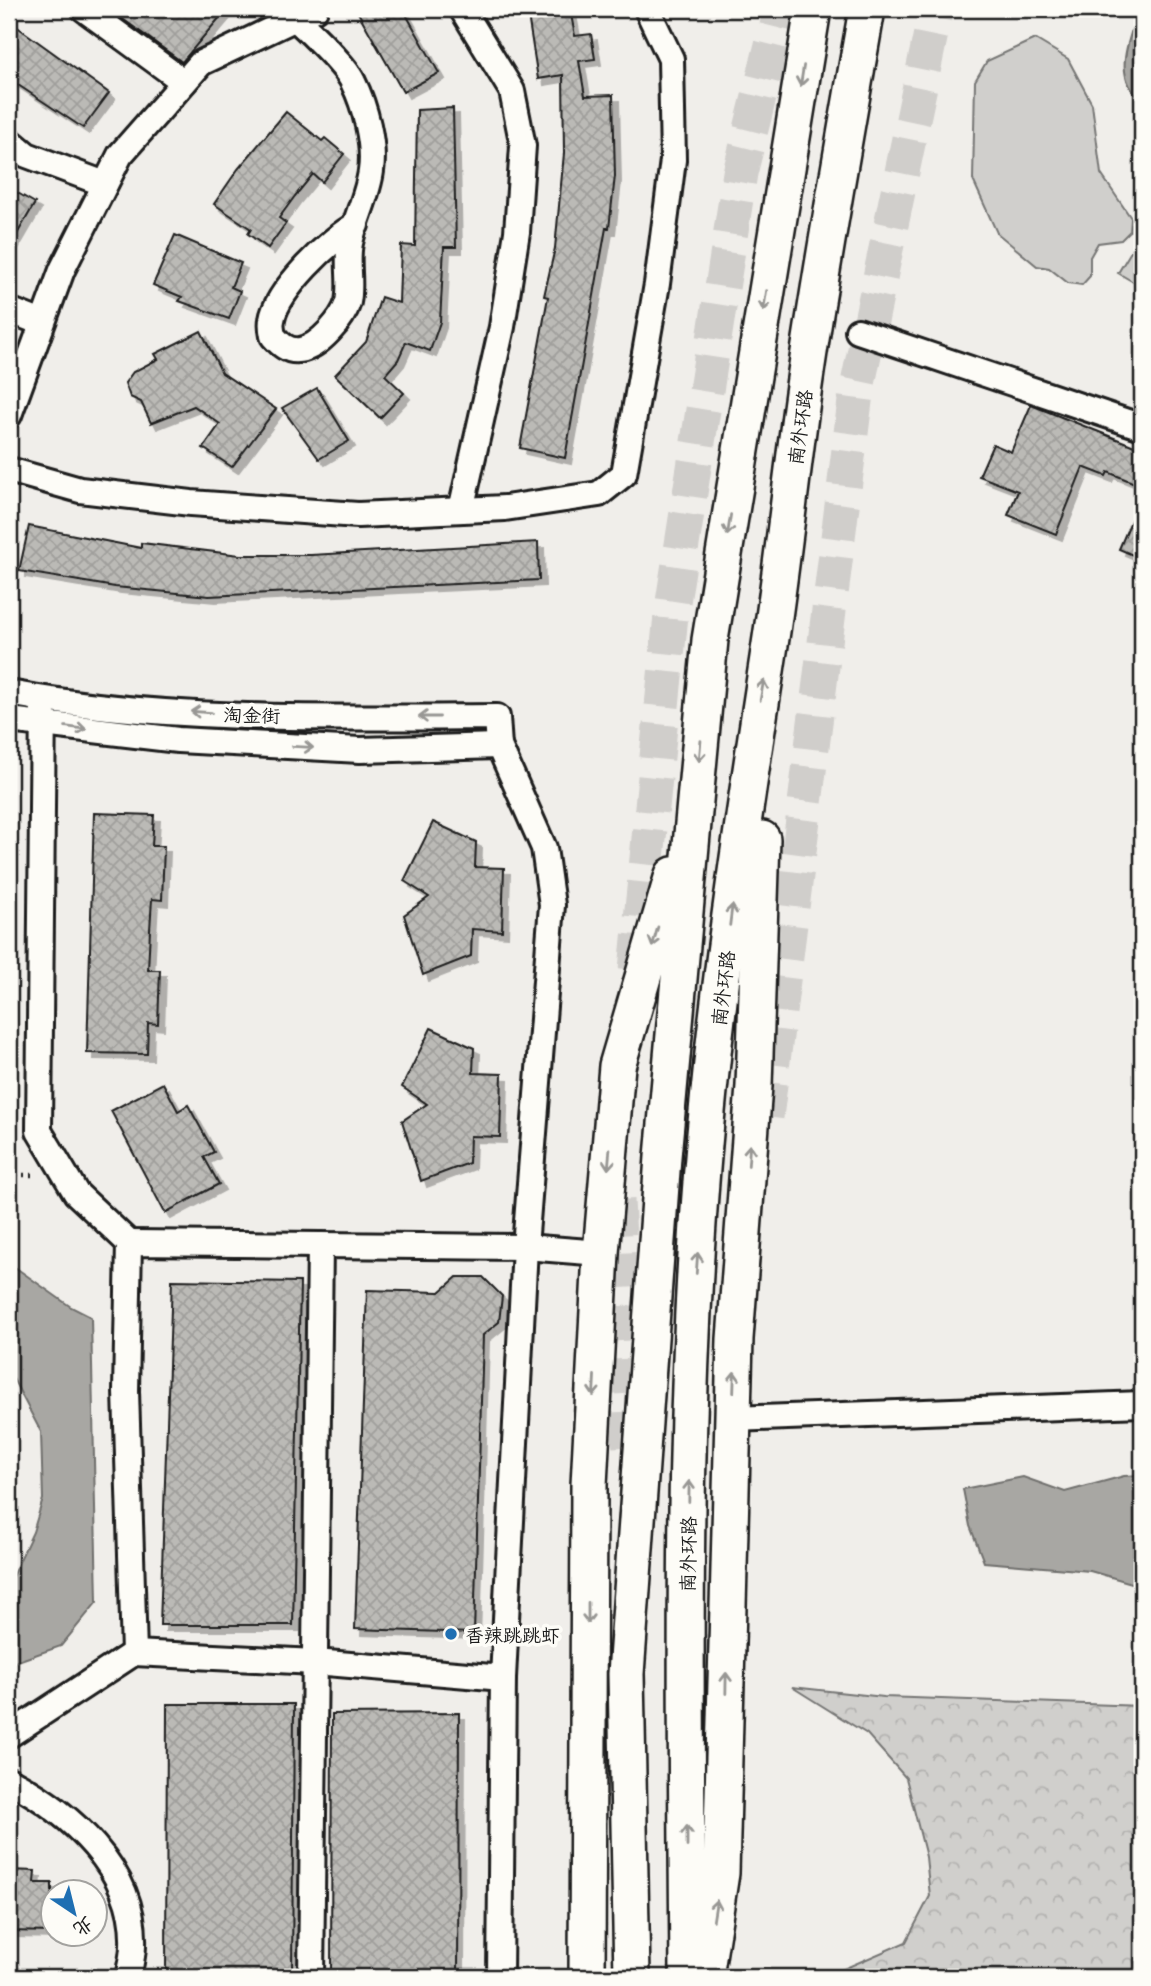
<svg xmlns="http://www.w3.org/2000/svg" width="1151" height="1986" viewBox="0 0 1151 1986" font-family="'Playpen Sans','LXGW WenKai TC',sans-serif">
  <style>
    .green { fill: #d0cfcc; stroke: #767674; stroke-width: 2 }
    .forest { fill: url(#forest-crowns); stroke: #767674; stroke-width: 2 }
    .water { fill: #a8a7a3; stroke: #706f6d; stroke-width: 2 }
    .building { fill: url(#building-cross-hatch); stroke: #1c1c1c; stroke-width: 2; filter: url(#shadow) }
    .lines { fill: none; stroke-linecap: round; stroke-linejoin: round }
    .highway-tunnel { stroke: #d0cecb; stroke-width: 35; stroke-dasharray: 35 18; stroke-linecap: butt }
    .minor-casing { stroke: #1c1c1c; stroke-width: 30 }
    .highway-casing { stroke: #1c1c1c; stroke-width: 40 }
    .path { stroke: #1c1c1c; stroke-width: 4.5; stroke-dasharray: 2 5; stroke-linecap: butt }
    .minor { stroke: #fdfcf7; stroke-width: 24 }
    .highway { stroke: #fdfcf7; stroke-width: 35 }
    .oneway { stroke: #989794 }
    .poi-dot { fill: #1f6fb2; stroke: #fdfcf7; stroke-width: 2.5 }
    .labels { text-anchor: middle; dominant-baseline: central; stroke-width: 7; stroke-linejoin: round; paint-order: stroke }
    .street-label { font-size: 19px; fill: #1c1c1c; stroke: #fdfcf7 }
    .poi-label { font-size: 19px; fill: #1c1c1c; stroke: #fdfcf7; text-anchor: start }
  </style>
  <defs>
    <pattern id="forest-crowns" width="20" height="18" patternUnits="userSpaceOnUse" patternTransform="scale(1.75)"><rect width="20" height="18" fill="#d0cfcc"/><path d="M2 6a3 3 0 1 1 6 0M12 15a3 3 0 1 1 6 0" fill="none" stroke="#b2b1af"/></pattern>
    <pattern id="building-cross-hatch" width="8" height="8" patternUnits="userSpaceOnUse" patternTransform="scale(1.75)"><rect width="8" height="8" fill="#bbbab6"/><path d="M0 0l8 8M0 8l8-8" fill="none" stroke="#a09f9c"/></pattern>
    <filter id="shadow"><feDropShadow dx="6" dy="6" stdDeviation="0" flood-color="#0004"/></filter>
  </defs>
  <rect width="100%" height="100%" fill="#f0eeea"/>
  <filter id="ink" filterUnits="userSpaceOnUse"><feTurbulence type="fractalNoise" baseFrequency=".0143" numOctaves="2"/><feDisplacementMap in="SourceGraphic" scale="14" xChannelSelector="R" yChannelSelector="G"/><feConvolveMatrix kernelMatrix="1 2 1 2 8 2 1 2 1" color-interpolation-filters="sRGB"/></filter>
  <g filter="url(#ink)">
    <g class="green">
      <path d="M1035 39 1068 59 1092 104 1101 174 1131 218 1130 231 1121 240 1098 243 1090 257V276L1082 285 1068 283 1049 268 1037 266 997 233 973 180 975 81 987 61Z"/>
      <path d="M1133 248 1142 253V287L1118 273Z"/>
    </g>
    <path class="forest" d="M792 1687 884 1697 1142 1706V1977H825L906 1942 930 1896 926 1857 906 1778 867 1734Z"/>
    <g class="water">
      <path d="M1138 9H1142V101C1111 74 1129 44 1138 9Z"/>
      <path d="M9 1263 71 1307 91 1317 97 1602 61 1646 9 1664V1583L33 1532 43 1499 41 1432 9 1371Z"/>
      <path d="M1142 1475V1586L1090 1571 984 1562 970 1526 963 1489 1023 1477 1065 1492 1124 1476Z"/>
    </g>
    <g class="building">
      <path d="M109 9H227L182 62Z"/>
      <path d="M356 9H403L439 73 403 92Z"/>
      <path d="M527 9H570L575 36 591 34 595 59 579 61 585 96 613 95 615 176 609 228H606L565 458 520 448 548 297 544 296 555 248 564 153 563 75 538 79Z"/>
      <path d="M9 21 109 93 83 128 9 79Z"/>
      <path d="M453 108 456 247H444L440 322 430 351 406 342 398 360 385 375 404 393 380 418 335 375 366 342 381 297 399 303 401 245 415 246 417 110Z"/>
      <path d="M286 112 322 141 325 138 344 154 322 182 313 174 295 196 279 218 286 223 268 248 248 234 251 229 214 204 238 169Z"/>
      <path d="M9 188 35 203 9 248Z"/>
      <path d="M175 235 241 263 231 287 240 291 229 319 179 301 182 297 153 285Z"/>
      <path d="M201 331 222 373 276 409 232 467 203 448 220 424 194 406 151 423 141 402 130 397 125 383 133 372 158 359 155 354Z"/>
      <path d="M317 388 349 441 319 459 282 408Z"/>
      <path d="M1031 405 1142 449V486L1108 472 1106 476 1083 467 1056 534 1008 515 1018 491 979 476 993 444 1011 452Z"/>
      <path d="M1142 495V559L1119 549Z"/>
      <path d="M29 526 141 548V543L240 555H311L538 542 539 580 209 596 115 587 19 571Z"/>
      <path d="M94 813 154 815 152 846H164L162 900 152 899 150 930 148 970H160L158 1024 148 1023 147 1054 87 1053Z"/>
      <path d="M433 822 476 842 475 867 504 868 502 931 472 929 471 956 423 975 404 915 429 897 404 881Z"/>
      <path d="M431 1028 474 1048 473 1073 502 1074 500 1137 470 1136 469 1163 421 1181 402 1121 427 1104 402 1087Z"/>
      <path d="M163 1083 178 1111 188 1105 214 1152 204 1157 219 1184 165 1213 111 1111Z"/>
      <path d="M457 1277H483L502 1296 499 1322 483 1335 474 1633 355 1629 367 1290 440 1292Z"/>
      <path d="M172 1280 300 1282 293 1625H160Z"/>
      <path d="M167 1704H294L292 1977H166Z"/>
      <path d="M459 1713 458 1977H331L332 1714Z"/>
      <path d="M9 1870 35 1871 34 1883H52V1932L9 1931Z"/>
    </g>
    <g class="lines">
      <g class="highway-tunnel">
        <path d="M636 970 671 615 740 173 781 9"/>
        <path d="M766 1117 856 393 936 9"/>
        <path d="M617 1200 630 1451"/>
        <path d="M699 1775 713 1632"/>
      </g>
      <g class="minor-casing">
        <g id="minor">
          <path d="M84 9 184 82"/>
          <path d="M284 9C300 22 345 64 353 82 365 106 375 144 371 171 368 195 355 219 350 243 346 262 352 283 348 302 343 319 319 347 300 350 288 352 280 344 273 336 272 331 271 324 272 320 276 291 331 238 356 225"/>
          <path d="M9 140 27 155 105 184"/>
          <path d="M9 310 42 323"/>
          <path d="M858 331 1142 427"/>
          <path d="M9 415 62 270 120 155 201 63 315 9"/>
          <path d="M9 470 80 490 191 503 358 515 505 508 599 494 624 474 657 284 673 160 671 59 647 9"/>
          <path d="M461 510 502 327 517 232 523 146 512 91 462 9"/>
          <path d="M9 693C164 722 339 718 497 717L499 746 544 848 552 905 525 1247 503 1678 500 1977"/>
          <path d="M43 700 39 1131 76 1193 129 1243"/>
          <path d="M9 720 178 740 360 750 499 746"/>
          <path d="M733 1419 1142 1404"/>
          <path d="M134 1653 126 1391 129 1243 525 1247 601 1253"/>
          <path d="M9 1735 134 1653 315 1662 503 1678"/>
          <path d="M9 1780C69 1812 136 1869 133 1945 133 1956 130 1967 128 1977"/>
          <path d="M311 1977 320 1245"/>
        </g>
      </g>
      <g class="highway-casing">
        <g id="highway">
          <path d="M587 1977 589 1485 601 1253 617 1066 673 875"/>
          <path d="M632 1977 626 1674 663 1157 695 801 710 640 813 9"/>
          <path d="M688 1977C686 1676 679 1372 711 1072 726 927 749 783 771 638 784 550 793 461 806 372 824 251 846 130 867 9"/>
          <path d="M705 1977 721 1873 735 1339 754 1086 762 839"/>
        </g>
      </g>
      <g class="path">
        <path d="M9 1175H37"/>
        <path d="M9 1974 62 1977"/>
      </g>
      <use href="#minor" class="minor"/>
      <use href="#highway" class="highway"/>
    </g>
    <defs><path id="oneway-shaft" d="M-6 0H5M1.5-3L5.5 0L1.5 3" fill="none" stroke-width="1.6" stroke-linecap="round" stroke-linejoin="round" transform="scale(1.75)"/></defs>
    <g class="oneway">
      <use href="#oneway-shaft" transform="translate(802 76) rotate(99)"/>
      <use href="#oneway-shaft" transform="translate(765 301) rotate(99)"/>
      <use href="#oneway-shaft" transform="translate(729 525) rotate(99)"/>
      <use href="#oneway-shaft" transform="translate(762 690) rotate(-80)"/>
      <use href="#oneway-shaft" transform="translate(201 712) rotate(-176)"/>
      <use href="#oneway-shaft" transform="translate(429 717) rotate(180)"/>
      <use href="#oneway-shaft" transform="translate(76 728) rotate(7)"/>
      <use href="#oneway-shaft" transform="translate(303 747) rotate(3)"/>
      <use href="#oneway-shaft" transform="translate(700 751) rotate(95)"/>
      <use href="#oneway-shaft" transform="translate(731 915) rotate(-83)"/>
      <use href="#oneway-shaft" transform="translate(655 937) rotate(106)"/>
      <use href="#oneway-shaft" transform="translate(749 1155) rotate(-86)"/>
      <use href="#oneway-shaft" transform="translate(609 1159) rotate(95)"/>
      <use href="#oneway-shaft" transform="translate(697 1263) rotate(-86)"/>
      <use href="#oneway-shaft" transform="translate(734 1382) rotate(-88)"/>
      <use href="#oneway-shaft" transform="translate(594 1386) rotate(93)"/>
      <use href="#oneway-shaft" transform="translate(689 1491) rotate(-89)"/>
      <use href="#oneway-shaft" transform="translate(588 1613) rotate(90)"/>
      <use href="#oneway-shaft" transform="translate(726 1683) rotate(-89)"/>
      <use href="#oneway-shaft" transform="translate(687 1836) rotate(-90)"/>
      <use href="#oneway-shaft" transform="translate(715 1910) rotate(-81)"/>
    </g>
  </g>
  <circle class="poi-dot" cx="451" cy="1634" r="7"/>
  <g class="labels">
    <g class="street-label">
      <text transform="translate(799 427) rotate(-82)">南外环路</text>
      <text transform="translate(252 714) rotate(1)">淘金街</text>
      <text transform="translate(722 988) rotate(-83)">南外环路</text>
      <text transform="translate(687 1554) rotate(-89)">南外环路</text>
    </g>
    <g class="poi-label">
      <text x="465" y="1634">香辣跳跳虾</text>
    </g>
  </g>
  <rect width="1151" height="1986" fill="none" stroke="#fdfcf7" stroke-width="35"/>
  <rect x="18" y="18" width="1116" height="1951" fill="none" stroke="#1c1c1c" stroke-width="2.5" filter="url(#ink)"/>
  <g transform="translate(74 1913) rotate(145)"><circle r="33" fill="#fdfcf7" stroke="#a3a29f" stroke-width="2"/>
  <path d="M0-5L12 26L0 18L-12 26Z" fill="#1f6fb2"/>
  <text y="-10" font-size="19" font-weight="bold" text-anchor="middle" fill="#1c1c1c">北</text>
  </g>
</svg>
